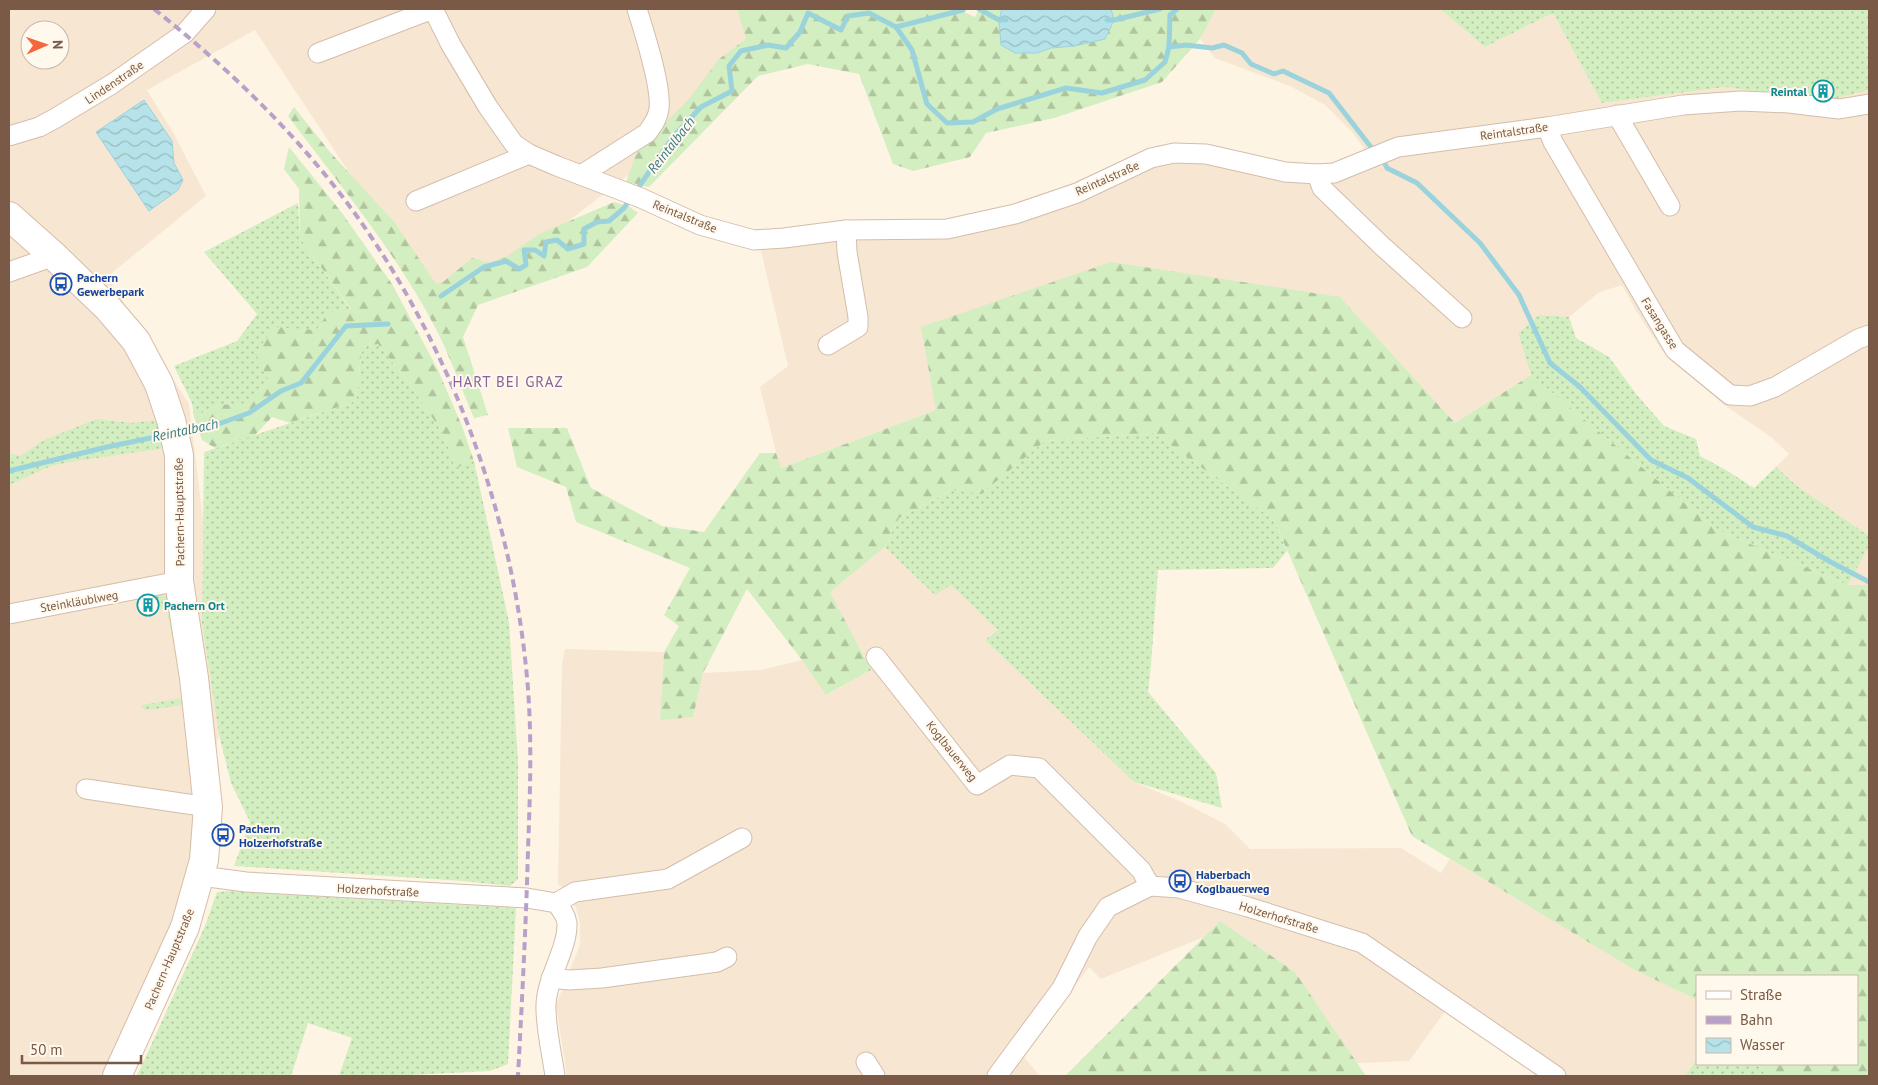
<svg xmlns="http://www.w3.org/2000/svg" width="1878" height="1085" viewBox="0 0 1878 1085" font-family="'PT Sans',sans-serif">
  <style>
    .residential { fill: #f7e6d1; fill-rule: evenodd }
    .grass { fill: url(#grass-dots) }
    .forest { fill: url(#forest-firs) }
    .water { fill: url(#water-waves); stroke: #9bd3dd }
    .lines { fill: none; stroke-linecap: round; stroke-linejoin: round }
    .stream { stroke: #9bd3dd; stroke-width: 5 }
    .minor-casing { stroke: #d4bdab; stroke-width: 21 }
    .secondary-casing { stroke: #d7bda8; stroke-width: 30 }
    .minor { stroke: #fff; stroke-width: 19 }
    .secondary { stroke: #fff; stroke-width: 28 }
    .rail { stroke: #b7a1c9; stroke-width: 4; stroke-dasharray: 8 5; stroke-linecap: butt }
    .labels { text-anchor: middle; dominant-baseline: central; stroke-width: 4; stroke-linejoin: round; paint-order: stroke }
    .street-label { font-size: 12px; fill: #7a5946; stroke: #fff8ec }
    .culture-label { font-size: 12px; font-weight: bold; fill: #0d838f; stroke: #fff8ec; text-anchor: end }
    .transit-label { font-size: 12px; font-weight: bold; fill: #164399; stroke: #fff8ec; text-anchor: start }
    .water-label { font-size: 14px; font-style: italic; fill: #3b7b88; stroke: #fff8ec }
    .quarter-label { font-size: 15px; letter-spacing: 1px; fill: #89619e; stroke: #fff8ec }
  </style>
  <defs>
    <pattern id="grass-dots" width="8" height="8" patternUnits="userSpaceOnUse" patternTransform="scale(1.25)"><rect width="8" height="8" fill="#d3eec0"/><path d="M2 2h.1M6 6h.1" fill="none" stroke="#b0c49e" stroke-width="1.8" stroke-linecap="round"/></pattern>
    <pattern id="forest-firs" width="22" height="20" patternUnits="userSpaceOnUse" patternTransform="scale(1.25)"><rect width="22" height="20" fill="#d3eec0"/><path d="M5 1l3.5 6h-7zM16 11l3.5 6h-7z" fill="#b0c49e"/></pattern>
    <pattern id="water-waves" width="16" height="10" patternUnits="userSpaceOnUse" patternTransform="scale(1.25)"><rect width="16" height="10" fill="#b6e3ea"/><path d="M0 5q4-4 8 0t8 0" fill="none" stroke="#99bbbf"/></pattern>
  </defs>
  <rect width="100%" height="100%" fill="#fef4e4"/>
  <g class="residential">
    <path d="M9 9H737L758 76 444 316 255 30 147 90 174 134 206 196 107 277 189 404 203 520 202 623 219 735 195 829 182 916 109 1076H9ZM30 30H60V60H30Z"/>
    <path d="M1216 9H1440L1485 47 1553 13 1603 103 1725 87 1829 100 1869 90V536L1797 486 1776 467 1789 454 1771 437 1723 404 1663 352 1635 309 1622 285 1598 293 1569 317 1539 315 1518 333 1531 375 1455 423 1340 297 936 410 780 468 760 387 788 366 757 234 941 223 1032 201 1158 145 1202 144 1221 147 1293 166 1336 165 1365 150 1353 133 1325 105 1290 86 1215 58 1200 39Z"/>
    <path d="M1869 546V585H1848Z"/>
    <path d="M885 547 935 594 951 585 998 630 985 640 1134 782 1182 802 1225 824 1250 849 1401 848 1441 873 1450 859 1633 969 1697 1000V1059L1685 1076H1542L1446 1010 1409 1061 1357 1063 1295 972 1220 921 1204 937 1101 979 1089 967 1023 1056 1040 1076H567L556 1005 580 945V923L576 908 566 890 558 884 562 665 565 649 664 652 660 719 693 717 703 673 761 670 802 660 827 695 871 670 830 592Z"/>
  </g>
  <g class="grass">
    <path d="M1440 9H1869V90L1829 100 1725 87 1602 103 1553 13 1485 47Z"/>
    <path d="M298 203 300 238 351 310 316 330 269 381 250 404 218 405 194 417 192 403 174 366 237 341 257 314 204 252Z"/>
    <path d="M1539 315 1569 317 1576 338 1609 357 1637 395 1664 426 1696 439 1700 456 1726 470 1754 488 1776 467 1797 486 1869 536V546L1848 585 1717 530 1531 375 1518 333Z"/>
    <path d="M378 344 409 383 444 435 455 467 474 461 509 622 518 762V879L510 886 463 881 234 866 250 822 231 783 219 735 202 623 204 452 356 401 362 347Z"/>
    <path d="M97 419 131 423 159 420 165 448 69 462 51 466 9 485V453L20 456 44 440Z"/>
    <path d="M1154 433 1274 520 1287 551 1273 568 1158 570 1151 665 1148 692 1216 773 1222 808 1134 782 985 640 998 630 951 585 935 595 885 547 899 518 952 490 981 493 1045 441Z"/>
    <path d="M158 594 165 596 171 600 175 615 187 702 184 705 146 710 142 708V705L182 698 183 696 167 610 164 609 142 613 139 612 136 605 139 598Z"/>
    <path d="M230 891 516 908 508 1064 490 1071 390 1076H339L352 1038 308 1023 291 1076H137L205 926 217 892Z"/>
    <path d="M1697 1059V1064H1758L1766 1076H1685Z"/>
  </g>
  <g class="forest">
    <path d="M737 9H957L975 17 979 9H1002L999 20 1001 44 1016 53H1037L1051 48 1074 46 1105 39 1114 20 1111 9H1216L1200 39 1162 82 1054 118 986 133 970 157 913 171 893 164 859 74 808 64 758 76 649 187 626 182 637 151 689 99 719 59 746 39Z"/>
    <path d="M294 107 330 152 395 223 436 284 443 282 472 258 489 263 506 257 539 234 614 202 630 207 638 213 587 267 478 305 463 337 488 415 474 418C461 388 450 356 435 327 395 251 339 184 288 116Z"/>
    <path d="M289 147 342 213 392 284 438 370 462 426 474 461 455 468 444 435 409 383 378 344 362 347 356 401 290 423 272 417 255 435 215 448 202 440 194 417 218 405 250 403 269 381 255 353 275 327 316 330 329 312 351 309 300 238 299 189 284 169Z"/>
    <path d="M1111 262 1340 297 1455 423 1531 375 1717 530 1848 585H1869V1076H1766L1758 1064H1857V976H1697V1000L1633 969 1412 836 1274 520 1154 433 1045 441 981 494 952 490 899 518 885 547 830 592 871 670 826 695 802 660 747 589 703 673 693 717 660 720 664 652 679 626 664 615 690 568 576 522 566 487 517 467 508 428H567L591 488 662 526 704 532 760 453H776L781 468 936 410 921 327Z"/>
    <path d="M1220 921 1295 972 1366 1076H1065Z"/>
  </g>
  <g class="water">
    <path d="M1002 9H1111L1114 20 1105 39 1074 46 1051 48 1037 53H1015L1001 45 999 20Z"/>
    <path d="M144 100 172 141 174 163 183 180 178 190 149 211 96 132Z"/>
  </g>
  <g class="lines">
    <g class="stream">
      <path d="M979 9 999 20H1006"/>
      <path d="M1107 20H1114L1160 9"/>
      <path d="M896 27 963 10"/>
      <path d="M1169 47 1186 45 1212 48 1224 45 1242 53 1251 64 1274 74 1283 71 1329 93 1374 151"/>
      <path d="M1385 164 1387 168 1417 183 1480 243 1519 295 1550 363 1580 387 1651 460 1688 478 1753 527 1787 536 1827 560 1869 582"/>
      <path d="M636 191 673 137 701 107 732 91 729 66 741 51 768 45 786 48 800 32 808 13 841 30 848 16 869 13 896 27 912 50 927 104 947 123 973 122 997 109 1066 88 1102 93 1145 80 1165 62 1169 47 1170 15 1177 9"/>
      <path d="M441 296 484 267 506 261 519 269 526 265 524 250H535L544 256 546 242 557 240 568 249 584 244V229L597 222 609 221 624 208 631 198"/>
      <path d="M183 430 210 427 249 413 281 391 301 383 346 326 388 324"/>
      <path d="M9 471 107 447 165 435"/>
    </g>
    <g class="minor-casing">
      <g id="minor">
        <path d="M318 53 433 9 451 45 488 107 514 144 529 154 557 166 641 198 700 225 754 240 784 238 846 230 947 229 1015 214 1077 193 1151 158 1174 153 1206 154 1285 172 1317 174 1334 173 1398 147 1547 127 1683 105 1741 101 1789 103 1839 109 1869 104"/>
        <path d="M1617 115 1670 206"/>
        <path d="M1547 127 1553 142 1675 350 1730 395 1750 396 1775 387 1858 339 1869 335"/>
        <path d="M9 136 39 127 54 119 112 84 185 33 206 9"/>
        <path d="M1317 174 1322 188 1381 245 1462 318"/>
        <path d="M581 175 647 133C653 125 658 118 659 109 662 86 644 32 637 9"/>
        <path d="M416 201 529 154"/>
        <path d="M9 272 54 256"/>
        <path d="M828 345 858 327V317L847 252 846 230"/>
        <path d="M9 614 179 581"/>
        <path d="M876 657 977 785 1010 765 1039 768 1141 870 1150 886"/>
        <path d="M86 789 208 807"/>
        <path d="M201 876 246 882 527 898 556 903C561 909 566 915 567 923 568 948 547 977 546 1004 545 1026 552 1054 555 1076"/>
        <path d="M556 903 575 892 668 879 742 838"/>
        <path d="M551 978 569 980 602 978 717 962 727 957"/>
        <path d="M866 1062 875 1076"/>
        <path d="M997 1076 1062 988 1088 936 1108 907 1150 886 1179 888 1248 907 1362 943 1556 1076"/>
      </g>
    </g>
    <g class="secondary-casing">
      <path id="secondary" d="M9 216 54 256 85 286 108 308 136 341 159 384 171 420 179 455V581L194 678 208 807 204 860 185 927 117 1076"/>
    </g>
    <use href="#minor" class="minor"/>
    <use href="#secondary" class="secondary"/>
    <path class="rail" d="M154 9C232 71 304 141 361 222 456 358 515 524 528 689 532 742 530 796 528 850 526 925 522 1001 518 1076"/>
  </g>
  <defs>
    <g id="building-ring" transform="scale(1.125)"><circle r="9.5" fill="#fff8ec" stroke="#0f9aa8" stroke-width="1.5"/><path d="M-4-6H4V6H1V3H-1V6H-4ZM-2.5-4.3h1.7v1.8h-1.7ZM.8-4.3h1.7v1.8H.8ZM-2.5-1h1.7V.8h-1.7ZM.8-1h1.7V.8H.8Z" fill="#0f9aa8"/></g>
    <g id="bus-ring" transform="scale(1.125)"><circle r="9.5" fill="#fff8ec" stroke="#1a4fb4" stroke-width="1.5"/><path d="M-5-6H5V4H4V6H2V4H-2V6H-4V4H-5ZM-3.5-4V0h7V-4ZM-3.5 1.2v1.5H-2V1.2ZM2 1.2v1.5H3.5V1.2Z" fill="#1a4fb4"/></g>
  </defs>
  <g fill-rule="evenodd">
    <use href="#building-ring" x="1823" y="91"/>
    <use href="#bus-ring" x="61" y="284"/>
    <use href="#building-ring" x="148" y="605"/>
    <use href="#bus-ring" x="223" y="835"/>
    <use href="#bus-ring" x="1180" y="881"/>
  </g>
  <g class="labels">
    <g class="street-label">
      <text transform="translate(114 82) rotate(-34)">Lindenstraße</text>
      <text transform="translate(1514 131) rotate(-8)">Reintalstraße</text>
      <text transform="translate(1107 178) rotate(-24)">Reintalstraße</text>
      <text transform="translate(685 216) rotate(22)">Reintalstraße</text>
      <text transform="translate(1660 323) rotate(58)">Fasangasse</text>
      <text transform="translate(179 512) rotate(-91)">Pachern-Hauptstraße</text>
      <text transform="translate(79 601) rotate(-10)">Steinkläublweg</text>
      <text transform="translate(952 751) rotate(51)">Koglbauerweg</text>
      <text transform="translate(378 890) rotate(3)">Holzerhofstraße</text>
      <text transform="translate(1279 917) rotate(17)">Holzerhofstraße</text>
      <text transform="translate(169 959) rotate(-67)">Pachern-Hauptstraße</text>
    </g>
    <g class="culture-label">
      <text x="1807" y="91">Reintal</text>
      <text x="164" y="605" text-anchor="start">Pachern Ort</text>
    </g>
    <g class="transit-label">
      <text x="77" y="277">Pachern<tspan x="77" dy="14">Gewerbepark</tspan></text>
      <text x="239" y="828">Pachern<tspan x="239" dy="14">Holzerhofstraße</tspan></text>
      <text x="1196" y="874">Haberbach<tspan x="1196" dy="14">Koglbauerweg</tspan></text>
    </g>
    <g class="water-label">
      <text transform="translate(671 145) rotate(-52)">Reintalbach</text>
      <text transform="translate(185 430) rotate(-12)">Reintalbach</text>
    </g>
    <g class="quarter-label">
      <text x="508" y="381">HART BEI GRAZ</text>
    </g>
  </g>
  <rect width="1878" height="1085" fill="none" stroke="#7a5946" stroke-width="20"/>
  <rect x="1696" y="975" width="162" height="90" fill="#fff8ec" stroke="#cab8aa"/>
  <rect x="1706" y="991" width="25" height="8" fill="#ffffff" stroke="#cab8aa"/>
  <text x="1740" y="1000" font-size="15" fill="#7a5946">Straße</text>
  <rect x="1706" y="1016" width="25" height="8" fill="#b7a1c9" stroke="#cab8aa"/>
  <text x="1740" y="1025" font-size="15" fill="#7a5946">Bahn</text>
  <rect x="1706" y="1038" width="25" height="15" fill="url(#water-waves)" stroke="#cab8aa"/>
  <text x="1740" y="1050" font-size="15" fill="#7a5946">Wasser</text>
  <g transform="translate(45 45) rotate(88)"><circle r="24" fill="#fff8ec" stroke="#cab8aa"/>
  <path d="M0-4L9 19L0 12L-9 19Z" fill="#f4663d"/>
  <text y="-8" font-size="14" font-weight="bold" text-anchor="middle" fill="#7a5946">N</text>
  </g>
  <path d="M22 1055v8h119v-8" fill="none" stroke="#7a5946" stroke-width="2.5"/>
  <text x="30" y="1055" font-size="15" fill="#7a5946" stroke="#fff8ec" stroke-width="4" paint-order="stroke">50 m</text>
</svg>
